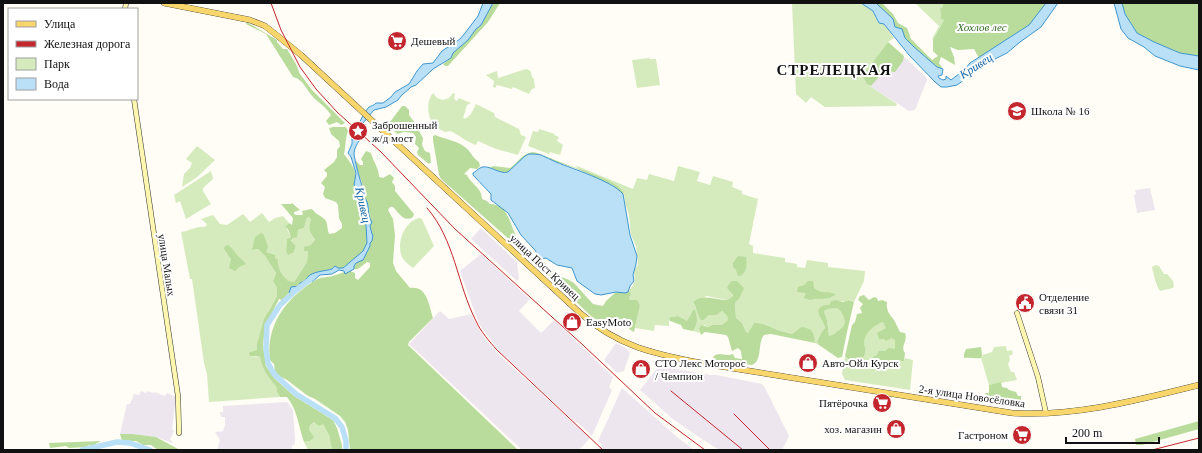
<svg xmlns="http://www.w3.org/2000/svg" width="1202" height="453" viewBox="0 0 1202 453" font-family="'Times New Roman',serif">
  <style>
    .industrial { fill: #eee6ef }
    .green { fill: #d5ebbd }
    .forest { fill: #b9dc9c; fill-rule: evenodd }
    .water { fill: #b9e0f7; stroke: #3f96cf }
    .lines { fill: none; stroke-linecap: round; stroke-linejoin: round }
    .river { stroke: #b9e0f7; stroke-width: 5.5 }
    .secondary-casing { stroke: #333; stroke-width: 5.5 }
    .primary-casing { stroke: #222; stroke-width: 6 }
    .secondary { stroke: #fff6b0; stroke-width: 4.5 }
    .primary { stroke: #f9d66b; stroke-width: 5.5 }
    .rail { stroke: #c4262e; stroke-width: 1 }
    .labels { text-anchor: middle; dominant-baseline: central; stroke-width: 4; stroke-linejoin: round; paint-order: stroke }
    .park-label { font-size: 11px; font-style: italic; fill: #2f6b1f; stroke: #fff }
    .poi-label { font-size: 11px; fill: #111; stroke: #fff; text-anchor: start }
    .street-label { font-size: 11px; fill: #111; stroke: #fff }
    .water-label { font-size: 12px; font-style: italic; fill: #1768a6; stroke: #fff }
    .district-label { font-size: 15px; font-weight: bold; letter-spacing: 1px; fill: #111; stroke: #fff }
  </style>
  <rect width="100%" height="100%" fill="#fffdf5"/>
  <g class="industrial">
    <path d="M888 42 926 77 927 80 915 110 909 111 867 84Z"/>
    <path d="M1150 188 1155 210 1137 213 1134 195 1136 194 1135 190Z"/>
    <path d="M481 228 517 262 519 279 517 281 471 239Z"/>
    <path d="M481 254 530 299 519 311 541 333 554 320 613 377 609 387 612 390 592 436 577 422 576 423 499 351 479 324 460 271Z"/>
    <path d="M440 311 449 319 471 314 483 336 498 354 590 438 579 450H522L409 344Z"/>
    <path d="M616 343 627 349 630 353 624 371 617 373 604 360Z"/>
    <path d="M659 366 711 375H717L762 384 765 388 789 436 782 450H719L699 437 674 420 640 390Z"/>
    <path d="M622 388 677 437 694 450H598L602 445 598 441Z"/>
    <path d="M141 391 146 393 148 391 153 393 154 392 165 396 167 393 176 397 172 429 174 431 170 440 173 442 172 443 156 437 133 434H120L127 404H130L134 394 139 395Z"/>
    <path d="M287 402 293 410 295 440 294 445H292V450H217L220 440 215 432 223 431 225 425V417H221L220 412H223V406Z"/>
  </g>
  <g class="green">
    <path d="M792 3H861L873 11 879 23 884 24 894 38 888 42 867 84 897 104 896 106 825 107 811 97 806 103 796 94Z"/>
    <path d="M915 3H943V7L940 8 941 18 944 20 933 40 932 39 939 26Z"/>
    <path d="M649 58 650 59H656L660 85 637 88 632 60Z"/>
    <path d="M526 69 529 70 531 72 532 77 534 79 535 88 532 89 529 94 513 87 512 89 497 85 495 88 493 87 494 81 486 75 497 71 498 78Z"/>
    <path d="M433 93 437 98 443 100 449 98 453 93 455 94 454 99 457 101 459 98 471 103 467 105C465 109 466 112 463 117L465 119 471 114 476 104 494 113 495 117 519 129 521 135 526 137 518 155 496 149 478 141 476 145C465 141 461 136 450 131L445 132C441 130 437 128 434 125 427 117 426 101 433 93Z"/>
    <path d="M539 129 555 134 554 135 559 137 557 141 563 145 560 155 550 152 549 154 528 146 533 131 538 132Z"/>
    <path d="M197 146 215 160 196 178 182 187 184 174 190 168 192 163 186 159Z"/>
    <path d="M577 166 633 189 637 178 647 180 649 174 674 181 678 166 700 172 697 181 710 185 713 176 733 182 732 187 742 191V194L758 199 749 244 753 246V253L785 258V262L797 264V267L805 268 807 260 828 263V267L865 271 864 281 854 302 850 300C843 303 838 300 831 301L829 305 818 311C819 318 824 322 825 328L821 333 817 340 819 345 815 343V341L801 327 792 334C786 332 779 331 773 328 766 325 762 323 754 323L748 333 746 332 742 323 736 318 735 303 739 299 727 288 733 294 732 297 727 300 707 296 693 302 698 312 699 316 704 320 709 315H714L722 311 727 316 728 320 722 325H712L708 327 704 325 699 329 700 333 693 331C698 325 698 318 695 311L691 313 687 322 678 316 670 317 669 319V326L655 325 654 331 635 328 640 304 630 300 629 297 630 292H628L629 289H631L635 281 634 271 638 264 636 246 631 235 629 215 625 203 624 193 576 167Z"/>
    <path d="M211 171 213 179 203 188V191L211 204 186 219 180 201 176 203 174 195Z"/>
    <path d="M262 213 269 222 275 218 283 216 289 223 286 227 291 237 287 239 286 251 294 252 296 246 291 242 298 230 304 228 307 218 310 217 311 220V234L315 241 308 251 307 262 294 282H288L283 276 277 265 278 262 271 254 266 252 264 235 254 250 258 249 265 256 276 273 273 281 277 288V296L268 311 258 350 250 352V356L260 357C262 370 269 378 277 388V392L280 397 209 402 207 374 204 363 192 279H190L181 232C191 231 195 226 205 227L207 224 201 219 213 215 220 224 227 225 243 214 250 222Z"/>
    <path d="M419 218 422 219 434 246 413 268C409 265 405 262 402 257 396 243 404 222 419 218Z"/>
    <path d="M1156 265 1159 266 1164 274H1167L1173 281 1174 286 1173 288 1160 291C1155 283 1154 275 1152 267Z"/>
    <path d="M837 308C842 311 846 320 844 325 842 329 836 331 834 334L829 336 827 320 824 311 828 309Z"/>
    <path d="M883 322 895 340V349L879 362 885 364 887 367 895 366 898 362 904 361 905 358 913 360 910 390 845 380 842 374 845 356 856 367 863 345 864 336 874 325Z"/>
    <path d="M1006 346 1007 351 1012 350 1013 354 1009 356 1010 360 1008 364 1011 372H1014L1017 380 989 385 981 358 982 355 992 352 994 347Z"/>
    <path d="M314 422 317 424H323L329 435 332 450H308L304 442 310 441 309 430 310 425Z"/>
  </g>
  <g class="forest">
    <path d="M493 3H500L488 22 448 66H445L443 64 451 58 453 53 468 40 476 29 481 25Z"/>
    <path d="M876 3H882L893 14 898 23 907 28 911 39 932 60 938 56 933 51V40L944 20 941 19 940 8 943 7V3H1046C1041 10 1035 18 1029 25 1015 39 995 46 979 58L974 49 958 50 950 47 954 57 955 65 941 57 939 63 943 69 937 67 914 47 895 27 893 19Z"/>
    <path d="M1122 3H1199V56L1180 53 1154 42 1137 33 1125 14Z"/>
    <path d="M247 22 277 40V42L283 49H287L296 64 300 74 312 90 345 123 341 125 337 122 329 125 326 121 331 115C326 107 319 103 313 97 305 88 304 80 293 77L266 34 246 24Z"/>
    <path d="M888 42 904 56 903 61 895 72 884 71 871 86 867 84 863 76Z"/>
    <path d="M402 106H405L409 110V115L415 123 421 124 424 127 418 129 423 138 422 145 425 151 430 153 431 162 429 164 418 155 417 152 419 148 415 144 416 137 413 133 404 132 397 134 389 126 390 122Z"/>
    <path d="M333 127H346L348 131C345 139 346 146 344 154 350 163 359 171 354 182L359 192 358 196 361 198 365 211 363 221 366 225 367 232 366 236 367 243 365 250 343 268H334L324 272H318L311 275 299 286 289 291V293L282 300 279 299 267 323 264 336 263 345 266 366 275 379 294 396 333 420 337 428 342 445V450H332L329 435 323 424 319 426 314 422 310 425 309 430 314 437 310 441 304 442C298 425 298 411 287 397H280L277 392V388C269 378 262 370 260 357L256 356H250L249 354 250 352 257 350V344L264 319 277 296V288L273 281 276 273 265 256 258 249 252 250 255 237 261 233 264 235 268 247 266 252 275 255V258L278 260C277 268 282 275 288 281L294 282 307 262 308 251H304V247L311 245 315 240C310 233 308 228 311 220L309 217 307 218 304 228 298 230 297 237 293 238 291 241 296 246 294 252 288 255 286 251 287 239 291 237 288 229 285 227 289 223 292 225 293 218 281 204H291L292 203 300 210 294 212V214L296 215H303L302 211 311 209 313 210C316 215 323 216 326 221 328 225 327 230 329 234L335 233 342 228V224L339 218 338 205 336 202 325 198 323 194 325 187 321 183 327 176V173L324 170 334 162 337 157V150L340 146 339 141 331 134 329 128Z"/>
    <path d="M435 135C445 139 458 141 466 148 472 153 471 156 479 162L480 166 477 169 470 168 464 174 467 175C471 184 482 188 482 199L487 201 490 204C508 204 510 224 516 236 518 242 525 245 528 250 532 258 532 259 542 260L546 264V268L553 270 559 276 569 280 574 283 593 304 603 306 606 301 616 292H630L631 294 629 297 630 300H637L640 305 634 332 629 329 631 323 627 321 624 323 618 321 614 318H611L609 322 610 324 606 326 591 316 528 256 441 179 439 175 433 140V136Z"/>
    <path d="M366 151 371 153C373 161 379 168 379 177L383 178 390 174 394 178 392 182 395 186V191L414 214 413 217C404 223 399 213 393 207H390L388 210 393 219 395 235 393 263 396 271 410 288C427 285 429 305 433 318L409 342 408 345 518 450H350L348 430 345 422 340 416 315 399 308 396 287 380 279 376 275 371 274 364 270 360C266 331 281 305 304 288 309 284 315 280 320 278 323 277 323 278 326 277 332 277 338 274 344 272L345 274 350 271 355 273V278L358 280 370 267V263L367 262 358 269H354V266L356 263 363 260 370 243 372 241 371 229 369 226C370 217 370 204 364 197 366 184 355 173 356 161L360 165H363V162L361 159Z"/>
    <path d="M532 152C541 153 547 157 555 160 571 167 617 179 624 193L623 194 619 190 611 184 575 168 553 161 543 155 534 154 525 156 508 172C502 174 496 171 490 168L493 166 510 168C519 162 519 156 532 152Z"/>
    <path d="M228 245C233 248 234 252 238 256 241 259 243 260 246 264L239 267 235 271 229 268 231 259 224 249 225 246Z"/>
    <path d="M738 256 746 257C747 264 747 273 740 276H738L736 270 733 267V263Z"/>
    <path d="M732 281H737L744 288 739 299 735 303 736 318 742 323 746 332 748 333 754 323C762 323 766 325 773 328 779 331 786 332 792 334L801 327C812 328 814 332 815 343L771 334 764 335C757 344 763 360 752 365L715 360 713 358 714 356C720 352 726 357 733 354L735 358 742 359 741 351 738 348 732 351 728 337 726 335 705 332 701 335 699 329 701 325 708 327 712 325H722L728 320 727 316 722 311 716 315H709L704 320H701C697 314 697 308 693 302 703 293 716 300 727 300L732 297 733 295 727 288 729 284Z"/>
    <path d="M808 281H813L814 288C822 295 826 290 835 294V295C827 301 819 297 810 300L804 298 806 293 797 292 798 287 804 285Z"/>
    <path d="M864 295 869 300 874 297 877 298 878 301 882 300 887 302C886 310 889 314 894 320 896 324 898 328 900 332L905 333C908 342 900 346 905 353L904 361 898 362 895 366 887 367 885 364 881 366 879 362 874 363 873 357 877 355 879 351H885L889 348 895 349V340L892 338 886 341 884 339H879L877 333 886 328 883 322C874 325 864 333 864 343 864 346 866 349 865 352 865 357 861 359 860 364L856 367 845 356 852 325 855 322 857 314 862 313 860 308 863 304 858 300 860 296Z"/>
    <path d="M836 300 843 302 849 300 854 302 847 332 842 357 838 358 819 345 817 341 821 333 825 328C824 322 819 318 818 311 820 306 823 305 829 305L831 301ZM837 308C842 311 846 320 844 325 842 329 836 331 834 334L829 336 827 320 824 311 828 309Z"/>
    <path d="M693 310H695C698 318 698 325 693 331L683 329 681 325 670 321 669 319 670 317 678 316 687 321Z"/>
    <path d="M981 347 982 355 981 358C975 359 971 357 964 358V354L966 349Z"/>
    <path d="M1001 382 1002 387 1007 388 1009 390 1016 392 1018 396H1021V402C1019 403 1015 406 1012 406 1008 407 991 400 986 399V396L985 393H989V385Z"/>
    <path d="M1199 421V429L1142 445H1136L1135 439Z"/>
    <path d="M120 434H133L156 437 180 450H158L151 445H143L136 441H122Z"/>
    <path d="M101 441 92 446 89 445 86 447 69 448 66 446 50 448 49 443Z"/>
  </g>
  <g class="water">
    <path d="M483 3H493L481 25 476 29 468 40 453 53 451 58 433 69 416 85 411 87 401 96 398 100 386 107 374 110 363 123 362 127 363 133 360 138 359 141C357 144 354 149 354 153 354 159 362 188 365 194L364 197C371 204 366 215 372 222L370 226 372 234 373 235 372 241 370 243V246L363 260 356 263 354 266V269L345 274 344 271 339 270 332 274 320 275 313 281 306 283 297 292 289 293 291 287 299 286 300 283C305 282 306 278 310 275 317 271 325 271 332 269L335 266 338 268H343L363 251 367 243 366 225 363 221V214L365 211 361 198 358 196 357 194 359 192 354 185 356 173 351 157 348 153 352 144V138L356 135 355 127 358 126C361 119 364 113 368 108 371 105 374 106 376 103H383L391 97 395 92 409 84 417 71 423 64 433 63 442 51 460 39 465 33 478 16Z"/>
    <path d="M861 3H876L893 19 895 27 902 29 905 38 914 47 937 67 943 69 942 75 938 76 939 78 943 80 946 79V76L951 80 964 70 970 63 1029 25 1046 3H1058L1041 27 1020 42 1007 53 987 63 957 85 947 87H941L935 82 909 55 884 24 879 23 873 11Z"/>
    <path d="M1114 3H1122L1125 14 1137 33 1154 42 1180 53 1199 56V70L1180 66 1155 56 1144 47 1128 38 1121 29Z"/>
    <path d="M529 154C533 154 537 154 541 155 546 157 551 160 556 162 573 169 612 181 623 194L630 235 637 256 636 264 633 275 634 281 630 286 628 292 625 293 616 292 601 295 595 294 577 281 572 268 557 265 546 258 541 259 534 249 521 235 508 213 491 200V194L473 175V173C475 172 478 169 480 168 488 163 499 175 508 172L525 156Z"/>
  </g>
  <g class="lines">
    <g class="river">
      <path d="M312 278 295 291 280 305 267 325 266 349 268 363 274 374 296 394 335 418 342 427 346 441V450"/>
      <path d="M82 450 117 442 130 443 150 450"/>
    </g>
    <g class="secondary-casing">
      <g id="secondary">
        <path d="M125 9 126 3"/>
        <path d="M134 99 178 396 179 433"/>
        <path d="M1017 313 1038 377 1046 413"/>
      </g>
    </g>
    <g class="primary-casing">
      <path id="primary" d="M164 3 250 20 265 26 274 33 301 55 580 313C620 348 656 354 706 364L1012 413C1075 417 1138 400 1199 385"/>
    </g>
    <use href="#secondary" class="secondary"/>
    <use href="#primary" class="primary"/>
    <g class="rail">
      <path d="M271 3 281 30 300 67 316 89 337 112 381 152 455 229 584 346 655 413 705 450"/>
      <path d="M427 208C455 240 457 284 476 321 481 332 489 341 497 350L603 450"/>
      <path d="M671 391 743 450"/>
      <path d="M734 414 770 450"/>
      <path d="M1152 450 1199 438"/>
    </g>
  </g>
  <defs>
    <g id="supermarket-disc" transform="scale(1)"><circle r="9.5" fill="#c4262e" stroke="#fff"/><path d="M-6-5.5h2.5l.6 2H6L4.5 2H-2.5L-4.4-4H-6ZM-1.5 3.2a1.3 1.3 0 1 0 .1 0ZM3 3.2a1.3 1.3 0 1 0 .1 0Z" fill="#fff"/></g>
    <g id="school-disc" transform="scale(1)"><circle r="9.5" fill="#c4262e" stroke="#fff"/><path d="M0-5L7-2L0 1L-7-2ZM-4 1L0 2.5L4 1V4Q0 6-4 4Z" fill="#fff"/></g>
    <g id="sight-disc" transform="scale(1)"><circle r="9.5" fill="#c4262e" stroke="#fff"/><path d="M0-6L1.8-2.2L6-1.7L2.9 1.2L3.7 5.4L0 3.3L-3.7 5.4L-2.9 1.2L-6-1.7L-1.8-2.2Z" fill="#fff"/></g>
    <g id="civic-disc" transform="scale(1)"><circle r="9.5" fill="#c4262e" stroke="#fff"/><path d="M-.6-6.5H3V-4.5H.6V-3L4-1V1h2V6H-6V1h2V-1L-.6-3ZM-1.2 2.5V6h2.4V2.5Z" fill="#fff"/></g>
    <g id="shop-disc" transform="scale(1)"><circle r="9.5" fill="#c4262e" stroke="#fff"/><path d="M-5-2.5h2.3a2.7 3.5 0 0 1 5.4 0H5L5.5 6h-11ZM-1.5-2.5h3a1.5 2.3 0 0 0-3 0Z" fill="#fff"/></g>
  </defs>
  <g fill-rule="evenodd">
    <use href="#supermarket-disc" x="397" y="41"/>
    <use href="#school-disc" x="1017" y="111"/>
    <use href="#sight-disc" x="358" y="131"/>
    <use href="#civic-disc" x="1025" y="303"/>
    <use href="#shop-disc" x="572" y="322"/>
    <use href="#shop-disc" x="808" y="363"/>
    <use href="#shop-disc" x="641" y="369"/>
    <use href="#supermarket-disc" x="882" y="403"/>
    <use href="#shop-disc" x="896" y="429"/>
    <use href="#supermarket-disc" x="1022" y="435"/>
  </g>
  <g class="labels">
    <g class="park-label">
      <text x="982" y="27">Хохлов лес</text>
    </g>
    <g class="poi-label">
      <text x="411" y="41">Дешевый</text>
      <text x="1031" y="111">Школа № 16</text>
      <text x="372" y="125">Заброшенный<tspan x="372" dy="13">ж/д мост</tspan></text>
      <text x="1039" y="297">Отделение<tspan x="1039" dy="13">связи 31</tspan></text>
      <text x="586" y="322">EasyMoto</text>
      <text x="655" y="363">СТО Лекс Моторос<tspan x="655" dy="13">/ Чемпион</tspan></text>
      <text x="822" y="363">Авто-Ойл Курск</text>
      <text x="868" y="403" text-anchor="end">Пятёрочка</text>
      <text x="882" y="429" text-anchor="end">хоз. магазин</text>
      <text x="1008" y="435" text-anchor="end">Гастроном</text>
    </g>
    <g class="street-label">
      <text transform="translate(167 265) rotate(81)">улица Малых</text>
      <text transform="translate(545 267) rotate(43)">улица Пост Кривец</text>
      <text transform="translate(972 396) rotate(8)">2-я улица Новосёловка</text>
    </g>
    <g class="water-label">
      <text transform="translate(976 66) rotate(-33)">Кривец</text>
      <text transform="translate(363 205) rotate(78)">Кривец</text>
    </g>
    <g class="district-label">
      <text x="834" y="70">СТРЕЛЕЦКАЯ</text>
    </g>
  </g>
  <rect width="1202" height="453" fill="none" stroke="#111111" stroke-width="8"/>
  <rect x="8" y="8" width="130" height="92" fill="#ffffff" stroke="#a0a0a0"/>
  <rect x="16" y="21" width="20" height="6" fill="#f9d66b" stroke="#a0a0a0"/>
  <text x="44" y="28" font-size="12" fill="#111111">Улица</text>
  <rect x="16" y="41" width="20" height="6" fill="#c4262e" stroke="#a0a0a0"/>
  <text x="44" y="48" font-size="12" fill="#111111">Железная дорога</text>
  <rect x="16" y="58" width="20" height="12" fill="#d5ebbd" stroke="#a0a0a0"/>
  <text x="44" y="68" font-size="12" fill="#111111">Парк</text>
  <rect x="16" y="78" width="20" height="12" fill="#b9e0f7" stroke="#a0a0a0"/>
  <text x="44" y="88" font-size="12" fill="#111111">Вода</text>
  <path d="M1066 437v6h93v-6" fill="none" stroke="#111111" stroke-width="2"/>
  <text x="1072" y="437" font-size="12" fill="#111111" stroke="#ffffff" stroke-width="3" paint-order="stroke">200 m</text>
</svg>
